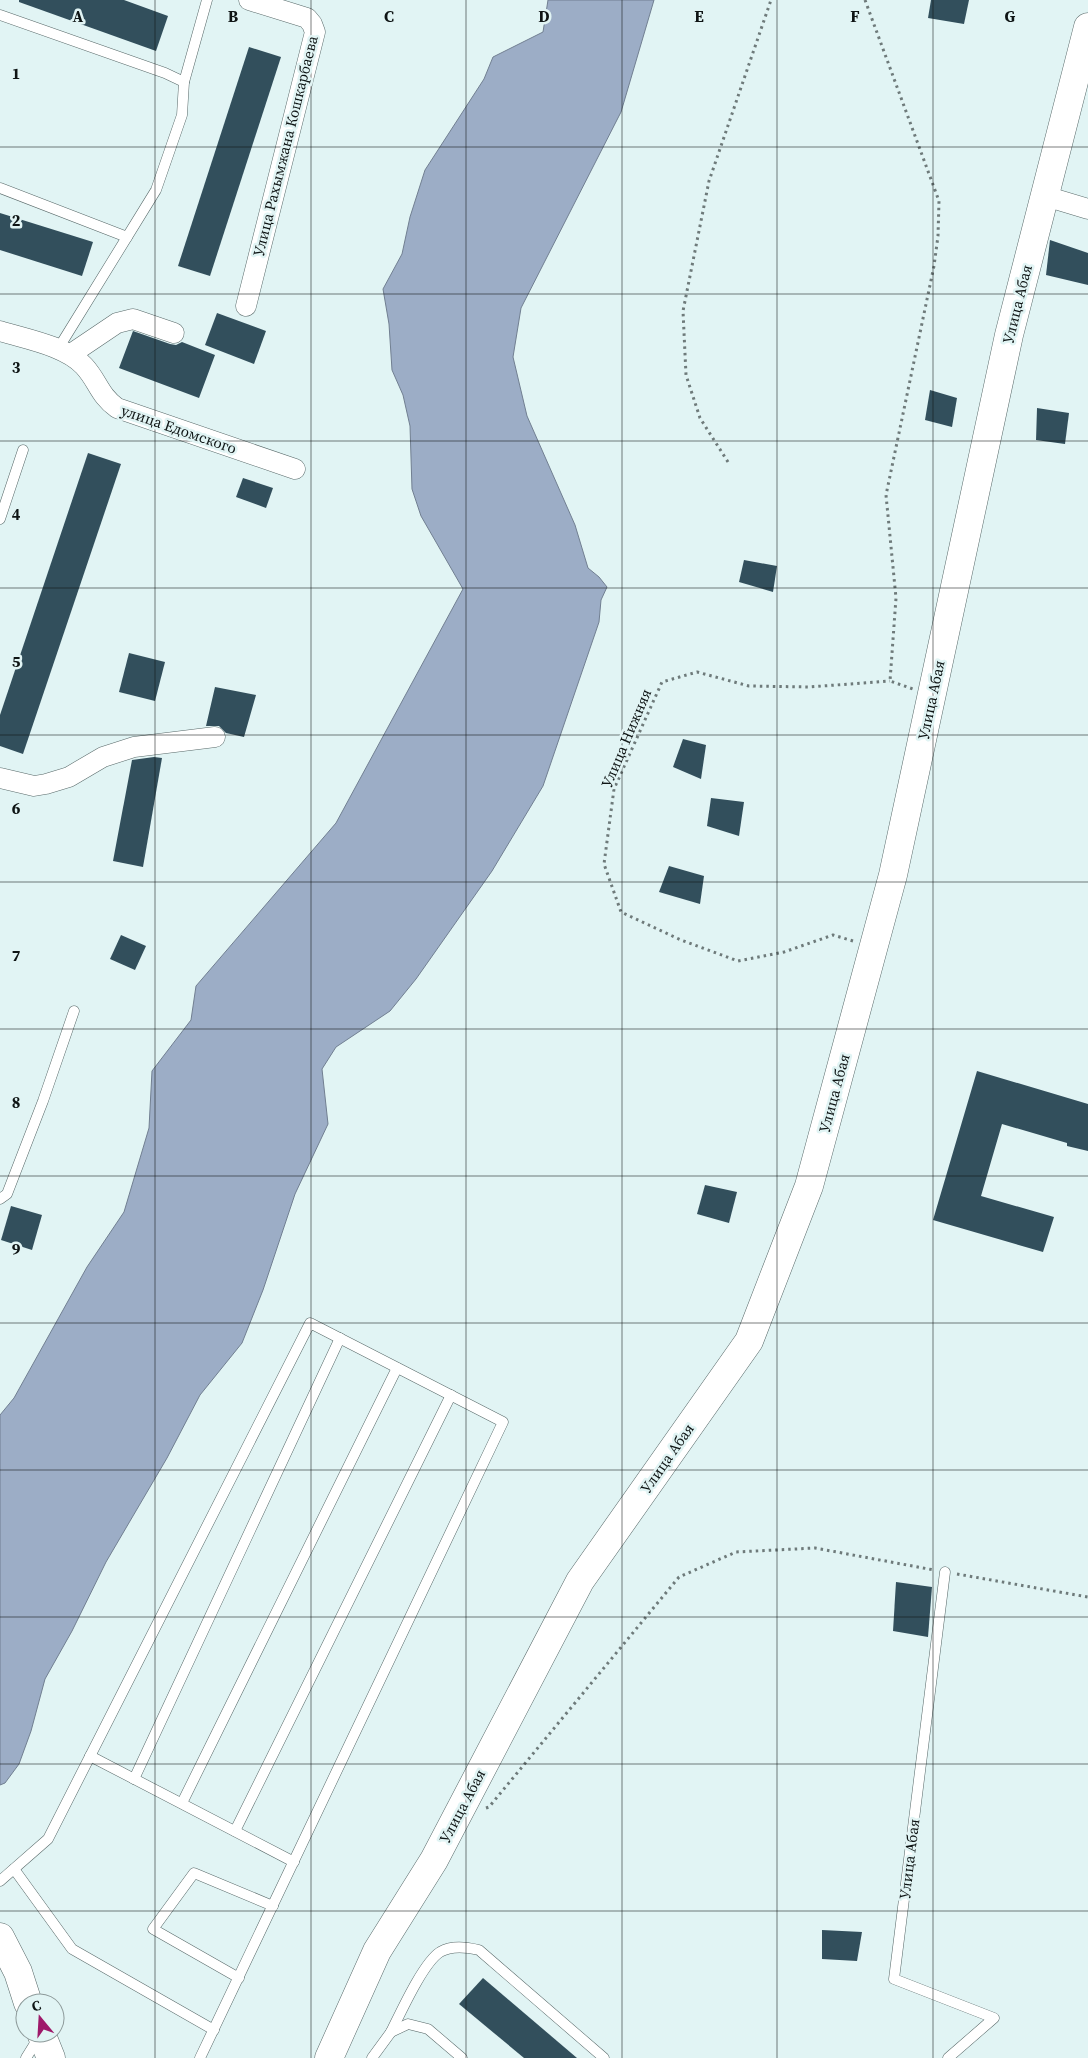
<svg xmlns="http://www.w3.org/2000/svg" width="1088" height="2058" viewBox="0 0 1088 2058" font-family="'Source Serif 4',serif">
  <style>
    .water { fill: #9cadc6; stroke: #717f91 }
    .building { fill: #324f5c }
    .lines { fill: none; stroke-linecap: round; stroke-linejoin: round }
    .lane-casing { stroke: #586969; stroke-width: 11 }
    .street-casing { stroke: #586969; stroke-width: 21 }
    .secondary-casing { stroke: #586969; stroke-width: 29 }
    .path { stroke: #6e7a7a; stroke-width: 3; stroke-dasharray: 2.5 4; stroke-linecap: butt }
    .lane { stroke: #fff; stroke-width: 10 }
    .street { stroke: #fff; stroke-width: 20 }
    .secondary { stroke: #fff; stroke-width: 28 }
    .grid { fill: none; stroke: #0e1414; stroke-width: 1; stroke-opacity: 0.55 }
    .labels { text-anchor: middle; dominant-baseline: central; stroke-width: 5; stroke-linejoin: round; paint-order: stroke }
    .street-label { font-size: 15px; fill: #0e1414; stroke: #e1f4f4 }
    .grid-label { font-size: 16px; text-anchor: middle; font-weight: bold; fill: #0e1414; stroke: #e1f4f4; stroke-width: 5; stroke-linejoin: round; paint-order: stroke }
  </style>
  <rect width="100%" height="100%" fill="#e1f4f4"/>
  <path class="water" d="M548 0H654L621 112 521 308 513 357 527 416 575 525 588 568 599 577 607 587 601 600 599 622 543 786 492 871 416 979 390 1011 336 1047 322 1069 328 1124 295 1194 263 1290 242 1343 200 1395 167 1458 106 1562 72 1631 45 1679 31 1731 19 1764 5 1783 0 1785V1415L14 1398 87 1267 124 1212 149 1128 152 1071 191 1020 196 986 336 823 463 589 421 516 412 489 410 426 403 395 392 370 389 324 383 289 402 254 410 217 425 170 484 79 493 57 543 32Z"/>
  <g class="building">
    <path d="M19 0H124L168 16 156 51 19 2Z"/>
    <path d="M931 0H969L964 24 928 18Z"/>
    <path d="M249 47 281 57 210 276 178 266Z"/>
    <path d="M0 213 93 242 82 276 0 250Z"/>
    <path d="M1050 240 1088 253V285L1046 275Z"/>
    <path d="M217 313 266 331 254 364 205 345Z"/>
    <path d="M133 331 170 344 176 345 182 342 215 355 199 398 119 368Z"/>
    <path d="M930 390 957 398 952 427 925 420Z"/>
    <path d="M1037 408 1069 413 1065 444 1036 440Z"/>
    <path d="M88 453 121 464 23 754 0 746V715Z"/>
    <path d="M243 478 273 488 266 508 236 497Z"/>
    <path d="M744 560 777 566 773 592 739 582Z"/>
    <path d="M129 653 165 662 155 701 119 692Z"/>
    <path d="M215 687 256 695 244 737 226 733 219 726H206Z"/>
    <path d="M683 739 706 745 701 779 673 767Z"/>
    <path d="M154 757 162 758 143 867 113 861 132 760Z"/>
    <path d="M711 798 744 802 739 836 707 826Z"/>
    <path d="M669 866 704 876 700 904 659 892Z"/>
    <path d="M121 935 146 946 135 970 110 959Z"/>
    <path d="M977 1071 1088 1104V1151L1067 1146V1143L1002 1124 981 1196 1054 1217 1043 1252 933 1220Z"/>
    <path d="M705 1185 737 1192 729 1223 697 1214Z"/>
    <path d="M11 1206 42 1215 32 1250 1 1240Z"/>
    <path d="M896 1582 932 1587 928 1637 893 1631Z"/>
    <path d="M822 1930 862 1932 857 1961 822 1959Z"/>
    <path d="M483 1978 577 2058H524L459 2004Z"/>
  </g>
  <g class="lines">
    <g class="lane-casing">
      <g id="lane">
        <path d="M0 15 165 73 184 82 182 115 156 190 58 349"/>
        <path d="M184 82 207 0"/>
        <path d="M0 188 127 237"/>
        <path d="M0 519 23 450"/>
        <path d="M0 1199 7 1194 43 1101 74 1011"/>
        <path d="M945 1572 894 1979 994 2018 948 2058"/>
        <path d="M90 1756 294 1862"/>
        <path d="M134 1779 340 1338"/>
        <path d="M182 1803 397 1368"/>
        <path d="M235 1831 451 1395"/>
        <path d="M14 1869 72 1949 214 2030"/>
        <path d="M0 1881 48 1839 310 1323 503 1422 200 2058"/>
        <path d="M239 1978 153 1929 194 1873 273 1906"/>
        <path d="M391 2032C401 2012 423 1963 440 1952 452 1945 466 1947 479 1950L604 2058"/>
        <path d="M26 2058 39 2037"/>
        <path d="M372 2058 391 2032 408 2024 428 2029 462 2058"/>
      </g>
    </g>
    <g class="street-casing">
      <g id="street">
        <path d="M1045 196 1088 209"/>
        <path d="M246 306 315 32 312 24 307 18 249 0"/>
        <path d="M0 331C26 339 66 346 84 366 98 381 99 395 117 408L295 469"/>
        <path d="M71 354 117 323 133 319 174 333"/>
        <path d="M0 778 34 786 46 784 69 777 103 757 134 747 215 737"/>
      </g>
    </g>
    <g class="secondary-casing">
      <g id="secondary">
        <path d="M0 1937 18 1972 28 2003"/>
        <path d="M41 2033 51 2058"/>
        <path d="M329 2058 377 1951 434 1860 580 1581 749 1341 809 1186 893 875 1009 335 1088 27"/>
      </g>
    </g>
    <g class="path">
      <path d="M865 0 939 201 938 236 934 266 886 495 896 598 890 681 913 689"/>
      <path d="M728 462 700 418 686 375 683 311 709 181 771 0"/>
      <path d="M853 941 833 935 784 952 738 961 681 940 621 912 604 864 614 789 662 682 697 672 749 686 809 687 890 681"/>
      <path d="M957 1574 1088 1597"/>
      <path d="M486 1808 489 1807 679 1577 736 1552 815 1548 934 1570"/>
    </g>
    <use href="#lane" class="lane"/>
    <use href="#street" class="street"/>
    <use href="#secondary" class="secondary"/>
  </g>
  <path class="grid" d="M155 0V2058M311 0V2058M466 0V2058M622 0V2058M777 0V2058M933 0V2058M0 147H1088M0 294H1088M0 441H1088M0 588H1088M0 735H1088M0 882H1088M0 1029H1088M0 1176H1088M0 1323H1088M0 1470H1088M0 1617H1088M0 1764H1088M0 1911H1088"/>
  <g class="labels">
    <g class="street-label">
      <text transform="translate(285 146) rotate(-76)">Улица Рахымжана Кошкарбаева</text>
      <text transform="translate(1017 304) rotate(-76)">Улица Абая</text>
      <text transform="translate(179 429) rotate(19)">улица Едомского</text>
      <text transform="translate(931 700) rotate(-78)">Улица Абая</text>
      <text transform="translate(626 738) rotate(-67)">Улица Нижняя</text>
      <text transform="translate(834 1093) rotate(-75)">Улица Абая</text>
      <text transform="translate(667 1458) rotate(-55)">Улица Абая</text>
      <text transform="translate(462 1806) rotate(-62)">Улица Абая</text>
      <text transform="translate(909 1859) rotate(-83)">Улица Абая</text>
    </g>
  </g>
  <g class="grid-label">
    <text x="78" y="22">A</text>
    <text x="233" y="22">B</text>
    <text x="389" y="22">C</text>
    <text x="544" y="22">D</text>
    <text x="699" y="22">E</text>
    <text x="855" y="22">F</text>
    <text x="1010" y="22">G</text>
    <text x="16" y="79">1</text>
    <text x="16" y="226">2</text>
    <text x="16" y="373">3</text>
    <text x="16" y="520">4</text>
    <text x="16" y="667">5</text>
    <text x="16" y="814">6</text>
    <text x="16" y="961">7</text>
    <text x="16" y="1108">8</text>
    <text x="16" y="1255">9</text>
  </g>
  <g transform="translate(40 2018) rotate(342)"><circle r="24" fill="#e1f4f4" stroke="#8d9a9a"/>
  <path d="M0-4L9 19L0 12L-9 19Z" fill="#9e196a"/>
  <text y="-8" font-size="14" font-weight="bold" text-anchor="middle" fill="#0e1414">С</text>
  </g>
</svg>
